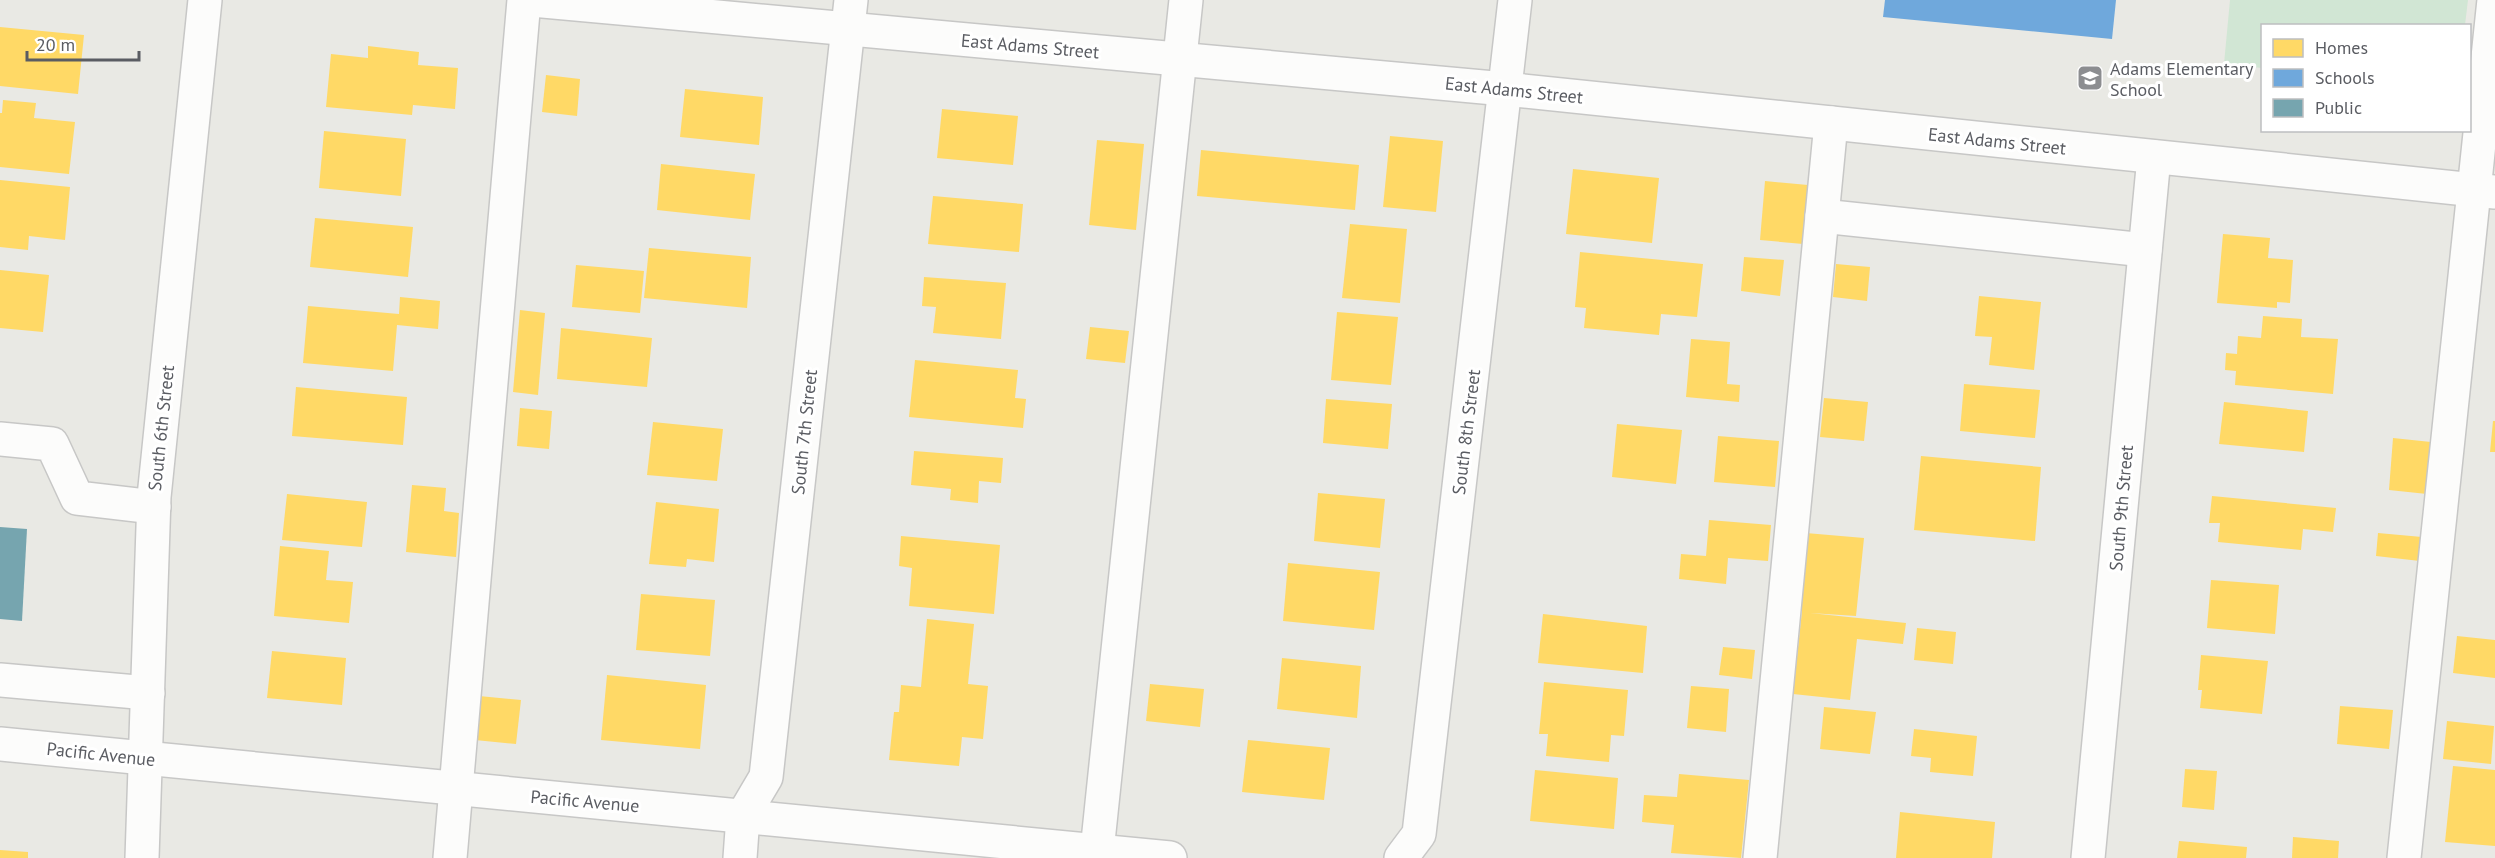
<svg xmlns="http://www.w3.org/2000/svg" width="2495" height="858" viewBox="0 0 2495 858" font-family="'PT Sans',sans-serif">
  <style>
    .green { fill: #d1e6d4 }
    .homes { fill: #ffd966 }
    .schools { fill: #6fa8dc }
    .public { fill: #76a5af }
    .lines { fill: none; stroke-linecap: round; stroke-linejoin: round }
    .minor-casing { stroke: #c7c7c6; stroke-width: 36 }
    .minor { stroke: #fcfcfb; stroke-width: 33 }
    .labels { text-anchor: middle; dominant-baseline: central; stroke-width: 6; stroke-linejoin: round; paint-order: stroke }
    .street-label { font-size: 18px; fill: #5a5c62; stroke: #fff }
    .poi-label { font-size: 18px; fill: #5a5c62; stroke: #fff; text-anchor: start }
  </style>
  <rect width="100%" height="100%" fill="#e9e9e4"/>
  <path class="green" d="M2230 0H2468L2465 25 2262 26V68L2224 64Z"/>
  <g class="homes">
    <path d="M0 27 84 35 78 94 0 86Z"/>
    <path d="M368 46 419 52 418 65 458 68 455 109 413 105 412 115 326 107 331 54 368 58Z"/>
    <path d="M546 75 580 79 577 116 542 112Z"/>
    <path d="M685 89 763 97 759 145 680 137Z"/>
    <path d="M3 100 36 103 34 118 75 122 69 174 0 167V113H2Z"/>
    <path d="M942 109 1018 116 1013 165 937 158Z"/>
    <path d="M324 131 406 139 401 196 319 188Z"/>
    <path d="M1390 136 1443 141 1436 212 1383 207Z"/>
    <path d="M1097 140 1144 144 1136 230 1089 225Z"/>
    <path d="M1201 150 1359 165 1355 210 1197 196Z"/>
    <path d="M661 164 755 174 750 220 657 210Z"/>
    <path d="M1573 169 1659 178 1652 243 1566 234Z"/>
    <path d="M0 180 70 187 65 240 29 236 28 250 0 247Z"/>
    <path d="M1765 181 1808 185 1803 244 1760 240Z"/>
    <path d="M933 196 1023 204 1019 252 928 244Z"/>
    <path d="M315 218 413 227 408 277 310 267Z"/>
    <path d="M1350 224 1407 229 1400 303 1342 298Z"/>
    <path d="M2223 234 2270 238 2268 258 2293 260 2290 303 2277 302V308L2217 303Z"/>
    <path d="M649 248 751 257 747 308 644 298Z"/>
    <path d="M1580 252 1703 264 1697 317 1661 314 1659 335 1584 328 1586 308 1575 307Z"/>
    <path d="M1744 257 1784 260 1780 296 1741 291Z"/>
    <path d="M1836 264 1870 267 1867 301 1833 297Z"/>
    <path d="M576 265 644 271 640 313 572 307Z"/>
    <path d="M0 270 49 275 43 332 0 328Z"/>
    <path d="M924 277 1006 283 1001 339 933 333 936 307 922 306Z"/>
    <path d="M1979 296 2041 302 2034 370 1989 365 1992 337 1975 336Z"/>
    <path d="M400 297 440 301 438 329 397 325 393 371 303 363 308 306 399 314Z"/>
    <path d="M520 310 545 313 538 395 513 392Z"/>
    <path d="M1337 312 1398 317 1391 385 1331 380Z"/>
    <path d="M2263 316 2302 319 2301 337 2338 339 2333 394 2235 385 2236 371 2225 370 2226 353 2237 354 2238 336 2261 338Z"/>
    <path d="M1090 327 1129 331 1125 363 1086 359Z"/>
    <path d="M561 328 652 338 647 387 557 379Z"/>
    <path d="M1691 339 1730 342 1727 384 1740 385 1739 402 1686 397Z"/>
    <path d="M915 360 1018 370 1015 398 1026 399 1023 428 909 417Z"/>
    <path d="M1964 384 2040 390 2035 438 1960 431Z"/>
    <path d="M296 387 407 397 403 445 292 436Z"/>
    <path d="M1824 398 1868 402 1864 441 1820 437Z"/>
    <path d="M1326 399 1392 404 1388 449 1323 443Z"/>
    <path d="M2224 402 2308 411 2304 452 2219 444Z"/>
    <path d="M520 408 552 411 549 449 517 446Z"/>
    <path d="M2493 421H2495V452H2490Z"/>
    <path d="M653 422 723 429 717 481 647 475Z"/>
    <path d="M1617 424 1682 430 1676 484 1612 477Z"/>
    <path d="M1718 436 1779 441 1775 487 1714 482Z"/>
    <path d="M2393 438 2431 442 2427 494 2389 490Z"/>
    <path d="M914 451 1003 458 1001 483 979 481 978 503 950 500 951 489 911 485Z"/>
    <path d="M1921 456 2041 467 2035 541 1914 530Z"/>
    <path d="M412 485 446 488 444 511 459 513 456 557 406 552Z"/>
    <path d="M1318 493 1385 499 1380 548 1314 541Z"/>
    <path d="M287 494 367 502 362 547 282 540Z"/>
    <path d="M2212 496 2336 508 2333 532 2303 529 2301 550 2218 542 2220 523H2209Z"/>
    <path d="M656 502 719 509 714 562 687 559 686 567 649 564Z"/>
    <path d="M1709 520 1771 525 1768 561 1728 558 1726 584 1679 579 1681 554 1706 556Z"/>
    <path d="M1806 533 1864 538 1856 616 1810 613 1906 623 1903 644 1857 639 1850 700 1793 694 1802 611H1798Z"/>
    <path d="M2378 533 2422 537 2420 561 2376 556Z"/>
    <path d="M901 536 1000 545 994 614 909 606 912 568 899 566Z"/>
    <path d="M280 546 329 551 326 580 353 582 349 623 274 616Z"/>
    <path d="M1288 563 1380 572 1374 630 1283 621Z"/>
    <path d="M2211 580 2279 585 2275 634 2207 628Z"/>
    <path d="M641 594 715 600 710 656 636 650Z"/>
    <path d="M1543 614 1647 626 1643 673 1538 663Z"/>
    <path d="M927 619 974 624 968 684 988 686 983 739 962 737 959 766 889 760 894 712H899L901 685 921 687Z"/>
    <path d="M1917 628 1956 632 1953 664 1914 660Z"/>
    <path d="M2457 636 2495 640V678L2453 673Z"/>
    <path d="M1723 647 1755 650 1752 679 1719 675Z"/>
    <path d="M272 651 346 658 342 705 267 698Z"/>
    <path d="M2201 655 2268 661 2262 714 2200 708 2202 690H2198Z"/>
    <path d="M1282 658 1361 666 1357 718 1277 709Z"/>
    <path d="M607 675 706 685 700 749 601 740Z"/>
    <path d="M1544 682 1628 690 1624 736 1611 735 1609 762 1546 756 1548 734H1539Z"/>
    <path d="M1150 684 1204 689 1200 727 1146 721Z"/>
    <path d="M1691 686 1729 689 1726 732 1687 728Z"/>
    <path d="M479 696 521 700 516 744 475 740Z"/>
    <path d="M2340 706 2393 710 2389 749 2337 744Z"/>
    <path d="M1824 707 1876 712 1870 754 1820 749Z"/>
    <path d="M2447 721 2494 726 2491 764 2443 759Z"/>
    <path d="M1914 729 1977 736 1973 776 1930 772 1931 758 1911 756Z"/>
    <path d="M1248 740 1330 748 1324 800 1242 792Z"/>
    <path d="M2453 766 2495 770V846L2445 842Z"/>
    <path d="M2185 769 2217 771 2214 810 2182 807Z"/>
    <path d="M1535 770 1618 778 1614 829 1530 821Z"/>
    <path d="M1679 774 1749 780 1741 858 1671 853 1674 825 1642 822 1644 795 1677 797Z"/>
    <path d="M1900 812 1995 822 1992 858H1896Z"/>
    <path d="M2293 837 2339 841 2338 858H2292Z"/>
    <path d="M2179 841 2247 847 2246 858H2177Z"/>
    <path d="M0 850 28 852V858H0Z"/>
  </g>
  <path class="schools" d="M1885 0H2116L2112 39 1883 17Z"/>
  <path class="public" d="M0 527 27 529 22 621 0 619Z"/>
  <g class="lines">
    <g class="minor-casing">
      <g id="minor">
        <path d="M532 0 1505 89 2495 192"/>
        <path d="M1822 216 2145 250"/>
        <path d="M0 439 52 444 77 498 154 507"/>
        <path d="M0 680 148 693"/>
        <path d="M0 744 1170 858"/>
        <path d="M1097 851 1186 0"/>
        <path d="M142 858 154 497 205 0"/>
        <path d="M450 858 524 0"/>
        <path d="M740 858 743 816 766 777 851 0"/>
        <path d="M1401 858 1419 834 1515 0"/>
        <path d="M1760 858 1831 123"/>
        <path d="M2088 858 2154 157"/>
        <path d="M2404 858 2494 0"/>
      </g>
    </g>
    <use href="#minor" class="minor"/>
  </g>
  <defs>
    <g id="school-square" transform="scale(1.35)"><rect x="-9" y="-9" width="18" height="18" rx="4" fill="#8c8d90" stroke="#fff"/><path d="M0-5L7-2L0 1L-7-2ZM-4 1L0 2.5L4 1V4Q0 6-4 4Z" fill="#fff"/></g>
  </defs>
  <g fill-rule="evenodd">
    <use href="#school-square" x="2090" y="78"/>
  </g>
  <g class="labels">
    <g class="street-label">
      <text transform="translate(1030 46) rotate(5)">East Adams Street</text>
      <text transform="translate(1514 90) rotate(6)">East Adams Street</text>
      <text transform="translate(1997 141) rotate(6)">East Adams Street</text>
      <text transform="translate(161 428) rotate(-84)">South 6th Street</text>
      <text transform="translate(804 432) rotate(-84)">South 7th Street</text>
      <text transform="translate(1466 432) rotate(-83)">South 8th Street</text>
      <text transform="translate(2121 508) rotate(-85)">South 9th Street</text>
      <text transform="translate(101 754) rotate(6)">Pacific Avenue</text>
      <text transform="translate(585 801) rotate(5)">Pacific Avenue</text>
    </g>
    <g class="poi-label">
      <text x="2110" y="68">Adams Elementary<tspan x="2110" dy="21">School</tspan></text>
    </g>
  </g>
  <rect x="2261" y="24" width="210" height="108" fill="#ffffff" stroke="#bdbec0" stroke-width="1.5"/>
  <rect x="2273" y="39" width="30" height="18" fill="#ffd966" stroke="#bdbec0" stroke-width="1.5"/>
  <text x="2315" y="54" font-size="18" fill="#5a5c62">Homes</text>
  <rect x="2273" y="69" width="30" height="18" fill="#6fa8dc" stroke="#bdbec0" stroke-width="1.5"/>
  <text x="2315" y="84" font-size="18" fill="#5a5c62">Schools</text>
  <rect x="2273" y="99" width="30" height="18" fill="#76a5af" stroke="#bdbec0" stroke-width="1.5"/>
  <text x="2315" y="114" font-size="18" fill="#5a5c62">Public</text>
  <path d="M27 51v9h112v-9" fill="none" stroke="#5a5c62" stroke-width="3"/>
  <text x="36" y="51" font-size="18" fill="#5a5c62" stroke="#ffffff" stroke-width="4.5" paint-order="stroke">20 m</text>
</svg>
